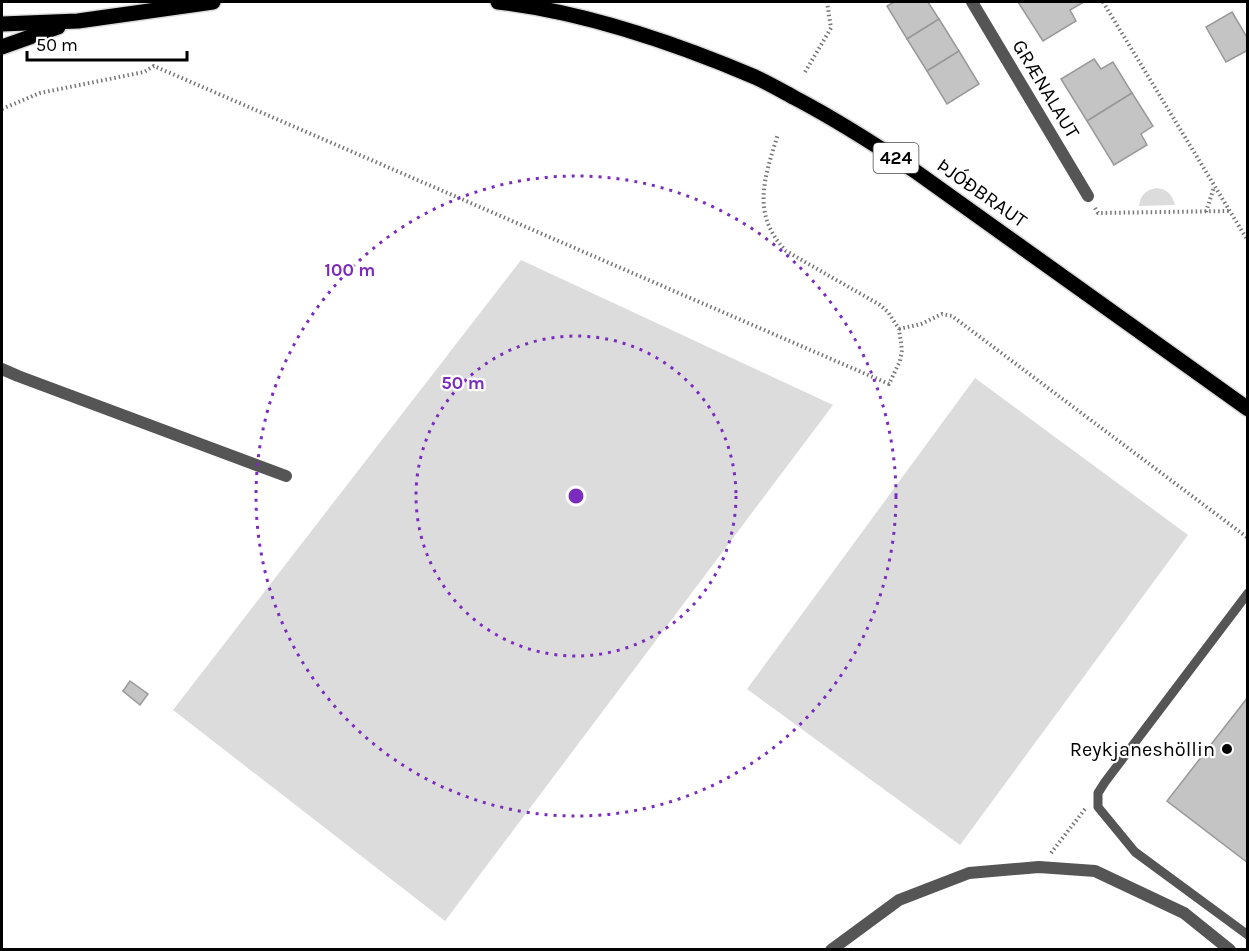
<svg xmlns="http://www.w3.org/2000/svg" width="1249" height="951" viewBox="0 0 1249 951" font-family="Karla,sans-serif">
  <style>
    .green { fill: #dcdcdc }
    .building { fill: #c4c4c4; stroke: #999; stroke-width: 1.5 }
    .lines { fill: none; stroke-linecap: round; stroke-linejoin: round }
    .primary-casing { stroke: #dbdbdb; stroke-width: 18 }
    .path { stroke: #777; stroke-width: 4; stroke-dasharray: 1.5 3; stroke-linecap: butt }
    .service { stroke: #555; stroke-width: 9 }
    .minor { stroke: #555; stroke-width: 12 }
    .primary { stroke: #000; stroke-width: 15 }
    .ring { fill: none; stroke: #7b2cbf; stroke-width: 3; stroke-dasharray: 3 6 }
    .poi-dot { fill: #000; stroke: #fff; stroke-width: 2 }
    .labels { text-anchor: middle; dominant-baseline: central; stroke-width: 4.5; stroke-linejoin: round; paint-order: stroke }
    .shield { fill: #fff; stroke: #4c4c4c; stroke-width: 1.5 }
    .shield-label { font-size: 18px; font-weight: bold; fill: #000 }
    .street-label { font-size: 20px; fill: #000; stroke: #fff }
    .poi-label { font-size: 20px; fill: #000; stroke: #fff; text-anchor: end }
    .centre { fill: #7b2cbf; stroke: #fff; stroke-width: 3 }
    .ring-label { font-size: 18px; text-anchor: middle; font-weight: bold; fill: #7b2cbf; stroke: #fff; stroke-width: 4.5; stroke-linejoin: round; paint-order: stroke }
  </style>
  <rect width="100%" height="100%" fill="#fff"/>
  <g class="green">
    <path d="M1156 188C1167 189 1172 194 1175 205L1139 206C1140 195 1146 190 1156 188Z"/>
    <path d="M521 260 833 405 445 921 173 710Z"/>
    <path d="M975 378 1188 535 960 845 747 689Z"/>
  </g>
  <g class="building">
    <path d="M894 2H928L939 19 907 39 887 6Z"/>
    <path d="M1018 2H1081L1082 3 1070 10 1076 21 1043 41Z"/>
    <path d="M1232 12 1248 39V50L1226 62 1206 27Z"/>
    <path d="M939 19 959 51 927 71 907 39Z"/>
    <path d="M959 51 979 84 947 104 927 71Z"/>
    <path d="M1094 59 1101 69 1113 62 1132 93 1087 121 1061 79Z"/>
    <path d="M1132 93 1153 126 1141 134 1147 145 1114 165 1087 121Z"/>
    <path d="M130 681 148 694 140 705 123 691Z"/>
    <path d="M1248 697V863L1167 801Z"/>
  </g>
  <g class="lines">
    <g class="primary-casing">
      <g id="primary">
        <path d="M498 2C584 12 675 43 755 77 768 83 782 91 795 98 837 120 876 145 915 171L1248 409"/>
        <path d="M2 24 78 21 213 2"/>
        <path d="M2 47 58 27"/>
      </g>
    </g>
    <g class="path">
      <path d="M1103 2 1248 241"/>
      <path d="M805 72 831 28 827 2"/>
      <path d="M2 109 40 93 144 72 154 66 889 384 900 361 902 350 899 329 888 312 880 305 786 251C750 213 765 177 778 134"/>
      <path d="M1095 208 1098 213 1229 211"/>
      <path d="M1206 212 1214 187"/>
      <path d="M899 329 921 324 942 314 952 316 1248 538"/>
      <path d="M1051 853 1085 809"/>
    </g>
    <path class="service" d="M1248 593 1105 782 1098 793V807L1135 852 1248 935"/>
    <g class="minor">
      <path d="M972 2 1088 196"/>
      <path d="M2 369 18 376 286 476"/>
      <path d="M831 950 899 900 969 873 1039 867 1095 871 1184 913 1230 950"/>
    </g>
    <use href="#primary" class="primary"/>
  </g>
  <g class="ring">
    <circle cx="576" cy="496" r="160"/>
    <circle cx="576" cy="496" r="320"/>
  </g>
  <circle class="poi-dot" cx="1227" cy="749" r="6"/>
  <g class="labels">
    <rect class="shield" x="873.5" y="143" width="45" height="30" rx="4.5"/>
    <g class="shield-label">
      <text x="896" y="158">424</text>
    </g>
    <g class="street-label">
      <text transform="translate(1046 89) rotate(59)">GRÆNALAUT</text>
      <text transform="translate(982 193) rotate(35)">ÞJÓÐBRAUT</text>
    </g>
    <g class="poi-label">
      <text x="1215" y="749">Reykjaneshöllin</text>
    </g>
  </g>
  <circle cx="576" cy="496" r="9" class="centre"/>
  <g class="ring-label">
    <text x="350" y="276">100 m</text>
    <text x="463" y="389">50 m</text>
  </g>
  <rect width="1249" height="951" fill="none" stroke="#000000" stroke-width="6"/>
  <path d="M27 51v9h160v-9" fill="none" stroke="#000000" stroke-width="3"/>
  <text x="36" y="51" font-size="18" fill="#000000" stroke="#ffffff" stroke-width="4.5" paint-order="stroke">50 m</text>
</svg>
